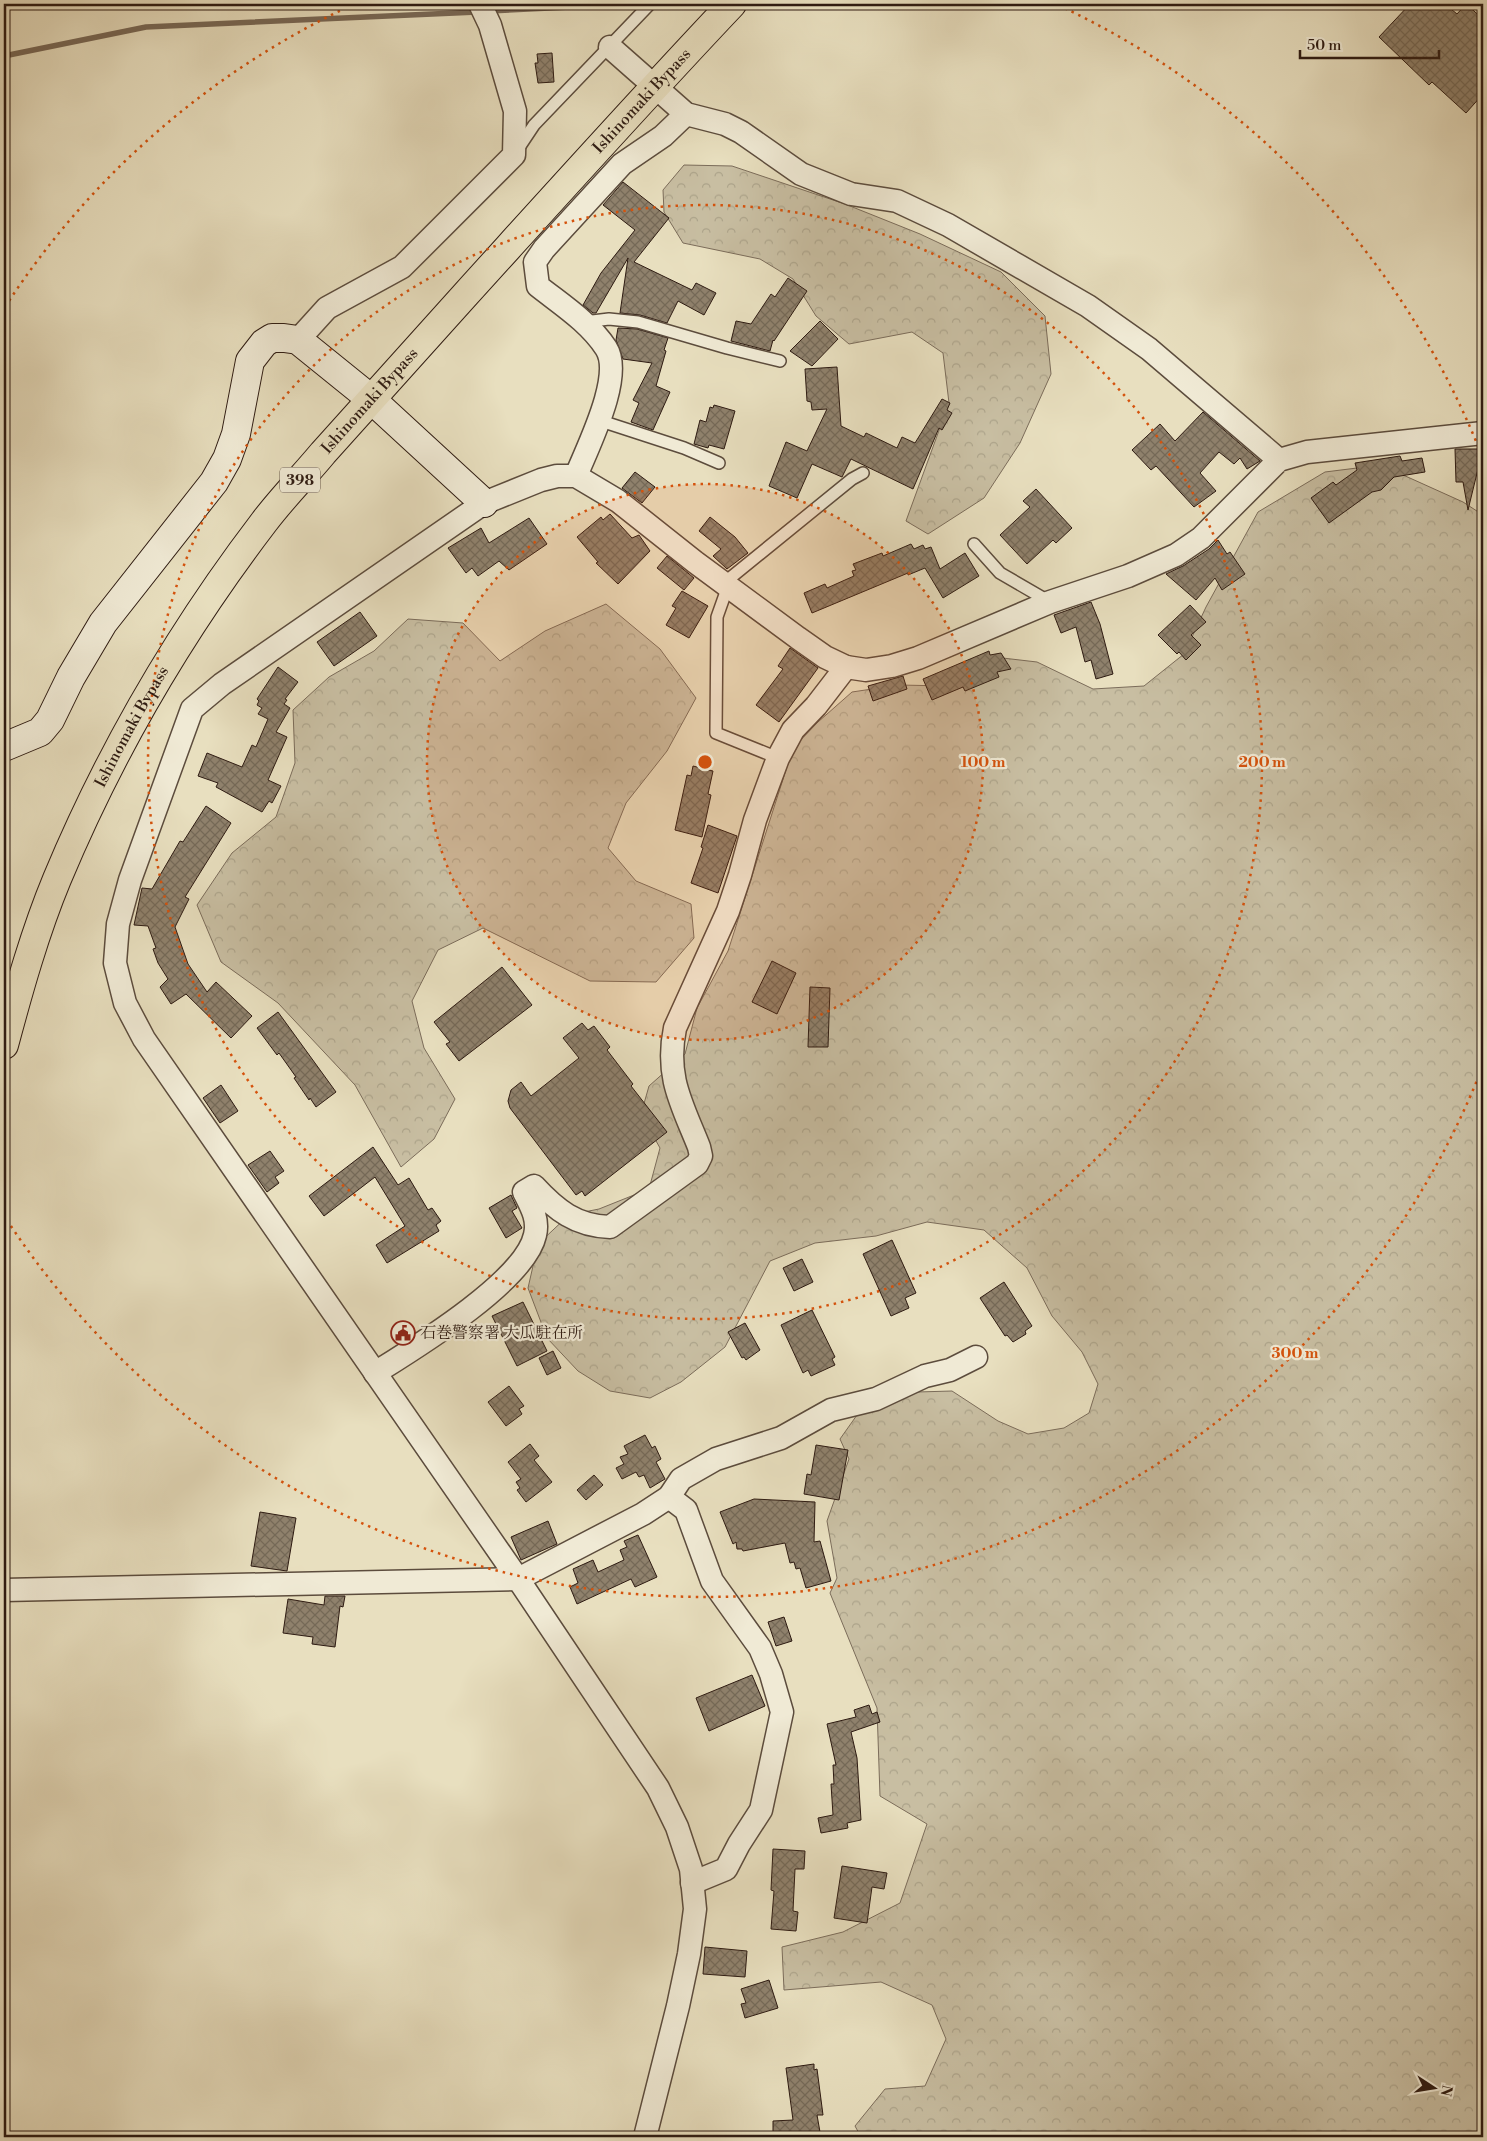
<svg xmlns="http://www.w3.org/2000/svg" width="1487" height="2141" viewBox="0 0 1487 2141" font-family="'Libre Bodoni','Noto Serif JP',serif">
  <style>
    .forest { fill: url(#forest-crowns); stroke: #7b6c5a }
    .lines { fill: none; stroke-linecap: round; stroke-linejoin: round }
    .stream { stroke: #786856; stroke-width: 5.5 }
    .building { fill: url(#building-cross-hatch); stroke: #2e1b12 }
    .lane-casing { stroke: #5c4c3d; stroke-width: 14 }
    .street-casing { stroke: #5c4c3d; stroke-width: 25 }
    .secondary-casing { stroke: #2e1b12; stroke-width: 30 }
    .highway-casing { stroke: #2e1b12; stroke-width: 30 }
    .lane { stroke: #f0ead5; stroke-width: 11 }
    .street { stroke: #f0ead5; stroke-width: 22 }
    .secondary { stroke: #f0ead5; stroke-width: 28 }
    .highway { stroke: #e8dfbf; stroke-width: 28 }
    .ring { fill: none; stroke: #d5530d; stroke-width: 2.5; stroke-dasharray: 2.5 5 }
    .labels { text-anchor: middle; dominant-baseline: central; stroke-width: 4.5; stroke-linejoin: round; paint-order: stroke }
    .shield { fill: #f0ead5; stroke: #68594c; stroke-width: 1 }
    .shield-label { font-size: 15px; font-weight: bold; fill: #2e1b12 }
    .street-label { font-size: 16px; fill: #2e1b12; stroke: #f0ead5 }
    .poi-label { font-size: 16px; fill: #2e1b12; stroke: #f0ead5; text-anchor: start }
    .centre { fill: #d5530d; stroke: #f0ead5; stroke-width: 2.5 }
    .ring-label { font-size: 15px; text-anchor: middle; font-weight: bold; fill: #d5530d; stroke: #f0ead5; stroke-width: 4.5; stroke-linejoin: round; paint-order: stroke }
  </style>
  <defs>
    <pattern id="forest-crowns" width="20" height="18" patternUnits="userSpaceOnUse" patternTransform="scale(1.25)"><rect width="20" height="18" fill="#c8bea2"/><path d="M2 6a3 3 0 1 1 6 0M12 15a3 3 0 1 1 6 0" fill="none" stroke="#aca38a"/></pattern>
    <pattern id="building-cross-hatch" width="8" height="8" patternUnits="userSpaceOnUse" patternTransform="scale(1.25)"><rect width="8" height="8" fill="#8f816c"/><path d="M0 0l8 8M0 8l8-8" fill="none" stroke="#756957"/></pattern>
  </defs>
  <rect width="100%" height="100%" fill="#e8dfbf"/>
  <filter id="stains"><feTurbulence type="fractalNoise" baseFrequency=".004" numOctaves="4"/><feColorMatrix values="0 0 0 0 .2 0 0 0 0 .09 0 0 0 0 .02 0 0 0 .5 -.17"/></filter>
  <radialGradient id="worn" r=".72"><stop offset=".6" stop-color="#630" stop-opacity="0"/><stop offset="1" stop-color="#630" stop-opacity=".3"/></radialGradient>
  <g class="forest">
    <path d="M684 165 732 166 845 204 920 234 1001 272 1045 316 1051 374 1020 443 984 498 928 534 906 521 949 403 943 353 912 332 849 344 816 316 793 279 760 259 683 243 664 212 663 190Z"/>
    <path d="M1381 465 1463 502 1483 515V2137H861L855 2126 885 2089 925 2086 946 2039 932 2005 881 1982 784 1990 782 1947 843 1932 900 1903 927 1824 880 1796 877 1708 830 1593 837 1578 827 1521 849 1459 840 1439 857 1415 917 1392 952 1391 998 1421 1028 1434 1064 1428 1089 1413 1098 1384 1082 1352 1052 1316 1027 1268 984 1230 927 1222 876 1236 815 1243 770 1261 725 1347 681 1382 650 1398 610 1391 578 1371 547 1338 528 1288 538 1244 569 1215 599 1209 649 1189 660 1148 641 1114 649 1086 685 1054 697 1008 728 951 793 748 818 722 852 692 899 685 948 686 994 657 1037 662 1093 689 1144 686 1184 654 1206 607 1258 512 1325 472Z"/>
    <path d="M606 604 660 649 696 698 667 751 626 803 608 848 636 881 691 904 694 938 656 982 590 981 483 928 438 950 412 1001 424 1048 455 1099 434 1139 401 1167 355 1085 278 1003 221 962 197 905 232 853 276 817 295 763 293 710 329 677 374 651 408 619 463 623 500 661 545 631Z"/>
  </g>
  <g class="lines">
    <g class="stream">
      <path d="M489 11 591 6 601 4"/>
      <path d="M4 56 146 27 477 12"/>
    </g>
  </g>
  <g class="building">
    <path d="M1410 4H1445L1457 14 1466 4 1483 19V94L1466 113 1432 82 1429 85 1379 37Z"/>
    <path d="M552 53 554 82 538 83 535 63H538L537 54Z"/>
    <path d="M623 182 669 218 634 262 692 290 696 283 716 293 704 315 678 301 667 323 640 315 620 313 628 258 596 313H593L583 305 601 273 635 230 603 205Z"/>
    <path d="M788 278 807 291 774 341 773 340 770 351 731 341 736 321 751 324 771 294 775 297Z"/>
    <path d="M820 321 838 339 812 366 790 351Z"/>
    <path d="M618 328 637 329 668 338 664 350 666 351 656 386 670 392 653 430 631 422 639 403 633 400 652 363 623 359 616 340Z"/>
    <path d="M837 367 841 426 864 437 866 433 897 448 902 437 915 443 942 399 950 403 947 410 952 413 942 430 939 428 913 489 851 459 842 477 812 464 797 498 769 486 786 442 807 451 827 409 812 410 811 402 807 401 805 369Z"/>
    <path d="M714 405 735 411 724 449 709 445 708 448 694 444 700 420 706 422 710 407 713 408Z"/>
    <path d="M1203 412 1260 461 1247 469 1240 458 1234 464 1219 452 1200 473 1216 491 1194 507 1156 466 1151 470 1132 450 1160 424 1175 441Z"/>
    <path d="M1455 449H1478L1479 465 1468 510 1463 482H1456Z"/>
    <path d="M1400 456 1402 461 1422 458 1425 472 1394 477 1381 490 1372 492 1329 523 1311 498 1333 482 1336 485 1357 470 1355 463Z"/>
    <path d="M635 472 655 487 642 503 622 488Z"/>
    <path d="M1036 489 1072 528 1056 543 1053 540 1027 564 1000 535 1030 507 1023 501Z"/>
    <path d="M610 514 632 538 639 535 650 551 618 584 596 563 598 562 577 537 601 517 603 520Z"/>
    <path d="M710 517 735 537 748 553 727 569 713 556 721 549 699 531Z"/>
    <path d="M529 518 547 544 509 570 499 561 478 576 472 568 466 573 448 548 481 528 489 543Z"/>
    <path d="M1218 540 1227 554 1230 552 1245 574 1222 590 1215 578 1196 600 1166 574 1183 566 1209 549Z"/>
    <path d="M911 544 914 549 923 545 925 549 931 547 940 569 965 553 979 576 943 598 925 568 908 575V573L812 613 804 593 825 584 827 588 854 576 852 571 856 570 853 564 882 553 883 556Z"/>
    <path d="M667 556 694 578 684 590 657 568Z"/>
    <path d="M682 591 708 606 689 638 666 625 676 608 672 606Z"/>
    <path d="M1091 602 1100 624 1113 674 1096 679 1091 660 1085 662 1076 627 1061 633 1054 615Z"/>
    <path d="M1190 605 1206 622 1191 635 1201 645 1186 660 1179 652 1177 654 1158 635Z"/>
    <path d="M360 612 377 636 334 666 317 642Z"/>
    <path d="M790 648 818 668 779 722 756 705 783 669 778 666Z"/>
    <path d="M989 651 990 655 1001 653 1011 669 997 672 999 677 965 691 963 687 932 700 923 679Z"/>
    <path d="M278 667 298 682 285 699 287 700 284 704 290 708 276 732 287 737 268 780 281 786 272 803 269 801 262 812 216 787 218 783 198 776 207 753 242 767 252 745 256 747 268 719 258 714 262 708 257 705 259 701 257 699Z"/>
    <path d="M903 676 907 689 873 701 868 686Z"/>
    <path d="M693 766 713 771 708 794 711 795 702 837 675 830 687 775 691 776Z"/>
    <path d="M206 806 231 823 185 897 189 899 175 927 188 964 207 992 216 982 252 1016 231 1038 186 994 171 1004 160 987 168 979 158 963 153 949 156 948 148 926 134 925 142 888 152 889 180 841 183 842Z"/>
    <path d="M708 825 737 836 718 893 691 883 703 848 701 847Z"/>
    <path d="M772 961 796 973 777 1014 752 1002Z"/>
    <path d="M502 967 532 1005 459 1061 446 1044 450 1042 434 1022Z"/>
    <path d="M810 987 830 988 828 1047H808Z"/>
    <path d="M278 1012 336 1092 316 1107 310 1098 309 1100 294 1078 296 1077 279 1053 277 1055 257 1028Z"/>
    <path d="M582 1023 588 1030 594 1026 610 1047 607 1050 633 1084 631 1086 667 1132 585 1196 582 1191 576 1195 510 1108 508 1101 511 1090 521 1082 531 1096 579 1058 563 1038Z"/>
    <path d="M221 1085 238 1111 220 1123 203 1098Z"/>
    <path d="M373 1147 398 1185 409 1178 428 1210 432 1208 441 1221 436 1225 439 1231 387 1263 376 1245 405 1226 375 1177 324 1216 309 1196Z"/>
    <path d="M270 1151 284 1171 275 1177 279 1183 267 1192 248 1165Z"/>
    <path d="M511 1195 517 1208 512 1211 522 1228 506 1238 489 1208Z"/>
    <path d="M892 1240 916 1293 905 1298 909 1308 891 1316 863 1254Z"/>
    <path d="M802 1259 813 1282 794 1291 783 1268Z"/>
    <path d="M1004 1282 1032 1326 1025 1331 1026 1334 1013 1342 1007 1335 1005 1336 980 1298Z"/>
    <path d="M523 1302 547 1351 517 1366 492 1316Z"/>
    <path d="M812 1310 835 1357 832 1359 835 1365 811 1376 808 1370 803 1373 781 1325Z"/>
    <path d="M745 1323 760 1350 746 1360 744 1357 742 1358 728 1332Z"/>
    <path d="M553 1351 561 1368 547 1375 539 1358Z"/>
    <path d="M509 1386 524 1406 519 1409 522 1414 506 1426 488 1402Z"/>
    <path d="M645 1435 652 1448 655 1446 661 1459 656 1462 665 1479 650 1488 644 1475 639 1477 636 1472 622 1479 616 1468 624 1464 620 1457 628 1454 624 1446Z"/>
    <path d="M530 1444 539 1456 534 1460 552 1482 526 1502 517 1490 520 1488 516 1482 521 1479 508 1462Z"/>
    <path d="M816 1445 848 1450 839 1500 804 1494 807 1474 811 1475Z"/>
    <path d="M594 1475 603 1485 586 1500 577 1490Z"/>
    <path d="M754 1499 815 1502 814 1542 820 1541 831 1581 806 1588 800 1568 796 1569 794 1562 790 1563 785 1543 743 1551 742 1549H737L736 1542 733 1544 720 1512Z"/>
    <path d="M260 1512 296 1518 287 1571 251 1566Z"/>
    <path d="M548 1521 557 1544 521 1560 511 1537Z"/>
    <path d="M638 1535 657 1577 635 1587 631 1579 577 1604 570 1587 578 1583 573 1569 593 1560 598 1572 624 1560 620 1550 627 1547 624 1541Z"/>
    <path d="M325 1596H345L343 1607 340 1606 335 1647 312 1644 313 1637 283 1633 288 1599 324 1605Z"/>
    <path d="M784 1617 792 1641 776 1646 768 1622Z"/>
    <path d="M752 1675 765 1706 709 1731 696 1698Z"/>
    <path d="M869 1705 872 1714 877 1712 880 1722 851 1732 857 1758 861 1820 847 1823 848 1828 821 1833 818 1818 833 1815 831 1784H834L833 1765H836L827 1724 856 1717 854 1710Z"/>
    <path d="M773 1849 805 1851 804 1869H795L793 1911 798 1912 796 1931 771 1929 774 1891 771 1890Z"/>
    <path d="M842 1866 887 1873 884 1889 872 1887 867 1923 834 1918Z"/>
    <path d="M705 1947 747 1951 745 1977 703 1974Z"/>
    <path d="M769 1980 778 2008 745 2018 741 2004 746 2003 741 1989Z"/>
    <path d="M814 2064V2070L817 2069 823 2115H817L820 2132 773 2135V2121L793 2120 786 2068Z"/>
  </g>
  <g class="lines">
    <g class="lane-casing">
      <g id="lane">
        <path d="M518 149 534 125 650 4"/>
        <path d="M584 322 609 319 638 322 727 348 780 361"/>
        <path d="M598 420 684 448 719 463"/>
        <path d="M974 544 1000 573 1050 602"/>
        <path d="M724 583 852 479 863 473"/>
        <path d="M728 586 717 617 716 733 778 758"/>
      </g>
    </g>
    <g class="street-casing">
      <g id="street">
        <path d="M610 47 686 114 725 124 741 132 801 174 851 194 897 201 948 225 1088 306 1149 349 1279 460"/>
        <path d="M298 340 327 308 402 267 514 155 515 111 490 25 480 4"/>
        <path d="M576 476C588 446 624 376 606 348 589 322 562 305 538 286L535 262 544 249 622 164 663 136 686 114"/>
        <path d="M375 1373C415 1348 525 1281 535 1235 539 1219 531 1206 524 1192L534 1186C556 1210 576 1226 610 1227L697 1164 701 1156 699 1147C682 1104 665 1077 675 1028L728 911 740 875 755 820 778 758 793 730 816 706 846 667 866 670 892 666 918 658 1050 602 1128 576 1176 555 1201 538 1279 460 1307 452 1483 433"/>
        <path d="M669 1497 686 1510 712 1581 760 1648 771 1674 782 1712 761 1810 739 1844 726 1869 692 1883"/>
        <path d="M4 1590 518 1579 643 1514 669 1497 681 1479 716 1459 781 1438 831 1410 876 1399 925 1376 950 1370 976 1357"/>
        <path d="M645 2137 678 2006 689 1954 695 1909 691 1869 677 1827 658 1788 518 1579 144 1039 125 1003 115 963 118 924 130 880 192 709 222 684 484 503 541 480 557 476H576L618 501 695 562 798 638 825 657 846 667"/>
      </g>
    </g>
    <g class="secondary-casing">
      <path id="secondary" d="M4 747 40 732 50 720 71 677 103 623 214 482 227 459 236 434 250 361 264 343 272 338H284L298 340 371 399 484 503"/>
    </g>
    <g class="highway-casing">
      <g id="highway">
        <path id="s1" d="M4 1045C19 989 35 932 57 879 110 752 180 632 264 522 282 498 304 476 323 453 370 400 418 347 466 294 554 197 642 99 732 4"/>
      </g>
    </g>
    <use href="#lane" class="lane"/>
    <use href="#street" class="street"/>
    <use href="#secondary" class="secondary"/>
    <use href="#highway" class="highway"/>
  </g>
  <circle cx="705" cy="762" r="278" fill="#d5530d" fill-opacity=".12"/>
  <g class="ring">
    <circle cx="705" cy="762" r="278"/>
    <circle cx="705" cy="762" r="557"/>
    <path d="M1482 1068A835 835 0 0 1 5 1217M5 307A835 835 0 0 1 352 5M1058 5A835 835 0 0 1 1482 456"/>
  </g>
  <defs>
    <g id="civic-ring" transform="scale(1.25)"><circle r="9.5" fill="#f0ead5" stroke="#8f2418" stroke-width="1.5"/><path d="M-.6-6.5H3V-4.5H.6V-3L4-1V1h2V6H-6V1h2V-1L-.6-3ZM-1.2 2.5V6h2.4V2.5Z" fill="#8f2418"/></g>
  </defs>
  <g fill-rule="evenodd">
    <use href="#civic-ring" x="403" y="1333"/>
  </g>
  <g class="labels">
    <rect class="shield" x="280" y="467.5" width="40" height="25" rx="4"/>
    <g class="shield-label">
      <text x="300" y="480">398</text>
    </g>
    <g class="street-label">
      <text stroke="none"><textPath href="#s1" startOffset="1154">Ishinomaki Bypass</textPath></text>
      <text stroke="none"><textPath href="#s1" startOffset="749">Ishinomaki Bypass</textPath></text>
      <text stroke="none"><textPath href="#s1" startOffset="344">Ishinomaki Bypass</textPath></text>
    </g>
    <g class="poi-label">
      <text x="420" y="1333">石巻警察署 大瓜駐在所</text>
    </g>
  </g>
  <circle cx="705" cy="762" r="8" class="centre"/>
  <g class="ring-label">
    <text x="983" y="767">100 m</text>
    <text x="1262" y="767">200 m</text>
    <text x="1295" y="1358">300 m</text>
  </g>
  <rect width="1487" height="2141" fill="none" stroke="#e8dfbf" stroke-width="20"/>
  <rect x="5" y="5" width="1477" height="2131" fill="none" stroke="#2e1b12" stroke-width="2.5"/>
  <rect x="10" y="10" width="1467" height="2121" fill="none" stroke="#2e1b12"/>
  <g transform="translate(1434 2088) rotate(102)" stroke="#f0ead5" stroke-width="4" paint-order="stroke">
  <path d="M0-4L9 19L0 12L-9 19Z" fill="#2e1b12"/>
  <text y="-8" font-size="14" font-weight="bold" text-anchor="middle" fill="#2e1b12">N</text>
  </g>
  <path d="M1300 50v8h139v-8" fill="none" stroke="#2e1b12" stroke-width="2.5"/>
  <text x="1307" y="50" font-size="15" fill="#2e1b12" stroke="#f0ead5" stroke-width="4" paint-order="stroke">50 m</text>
  <rect width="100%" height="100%" filter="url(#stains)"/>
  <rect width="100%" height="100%" fill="url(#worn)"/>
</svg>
